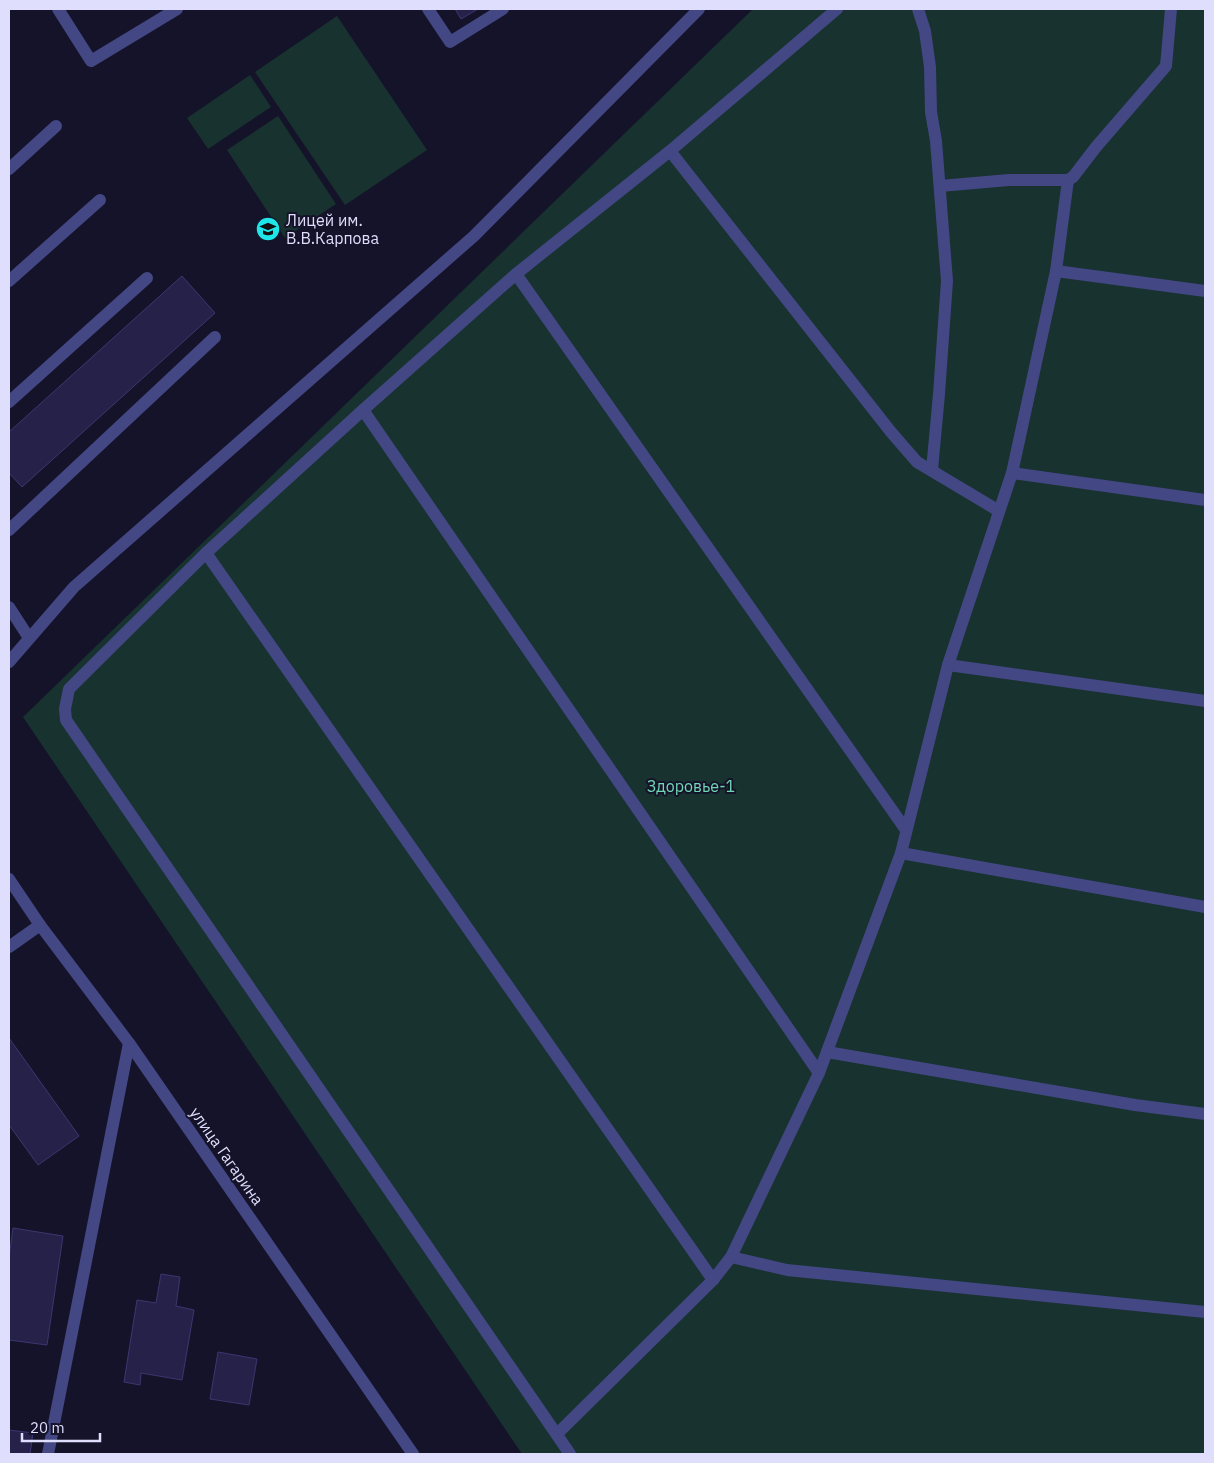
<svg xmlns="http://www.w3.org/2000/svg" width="1214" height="1463" viewBox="0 0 1214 1463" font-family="'IBM Plex Sans',sans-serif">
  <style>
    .green { fill: #17322f }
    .building { fill: #262148; stroke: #3c3671 }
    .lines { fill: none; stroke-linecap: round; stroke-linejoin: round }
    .minor { stroke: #434783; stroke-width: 12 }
    .labels { text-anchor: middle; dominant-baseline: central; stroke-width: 4; stroke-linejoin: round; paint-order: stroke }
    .poi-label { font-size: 16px; fill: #dfdefc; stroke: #151329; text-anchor: start }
    .park-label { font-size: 16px; fill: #70d6b3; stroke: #151329 }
    .street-label { font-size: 16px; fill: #dfdefc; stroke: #151329 }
  </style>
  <rect width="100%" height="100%" fill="#151329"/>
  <g class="green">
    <path d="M753 9H1205V1454H522L23 717Z"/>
    <path d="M337 16 427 150 345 205 255 72Z"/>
    <path d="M250 75 271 107 208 149 187 118Z"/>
    <path d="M278 116 336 204 285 238 227 150Z"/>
  </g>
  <g class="building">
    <path d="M455 9H478L461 19Z"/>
    <path d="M182 276 215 313 22 487 9 473V432Z"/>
    <path d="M9 1038 79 1136 38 1165 9 1125Z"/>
    <path d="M13 1228 63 1236 47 1345 9 1340V1258Z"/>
    <path d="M161 1274 180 1277 176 1306 194 1310 182 1380 141 1373 140 1385 124 1382 137 1300 156 1303Z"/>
    <path d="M218 1352 257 1359 249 1405 210 1399Z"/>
    <path d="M9 1430 33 1433 30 1454H9Z"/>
  </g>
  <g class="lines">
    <g class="minor">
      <path d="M58 9 91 61 177 9"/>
      <path d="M428 9 450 42 503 9"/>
      <path d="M918 9 925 31 930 67 931 112 936 141 947 281 939 394 932 470"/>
      <path d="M670 151 891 432 917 462 999 511"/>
      <path d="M9 169 56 126"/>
      <path d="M940 186 1009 180H1068"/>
      <path d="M1056 271 1205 291"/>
      <path d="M516 274 906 830"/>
      <path d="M9 281 100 200"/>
      <path d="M9 402 147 278"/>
      <path d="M363 410 819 1073"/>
      <path d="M1012 473 1205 500"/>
      <path d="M9 530 215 337"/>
      <path d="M206 553 713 1280"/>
      <path d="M9 607 29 638"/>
      <path d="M9 662 74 587 474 236 699 9"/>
      <path d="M948 665 1205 701"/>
      <path d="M901 853 1205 907"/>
      <path d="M9 879 40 925 129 1043 413 1454"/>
      <path d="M9 947 40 925"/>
      <path d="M827 1052 1135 1105 1205 1114"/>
      <path d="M731 1257 787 1270 1205 1312"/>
      <path d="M557 1434 713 1280 731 1257 819 1073 901 853 948 665 1012 473 1056 271 1068 180 1073 177 1096 147 1166 66 1171 9"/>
      <path d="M48 1454 129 1043"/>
      <path d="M570 1454 66 720 65 709 69 689 206 553 363 410 516 274 670 151 837 9"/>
    </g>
  </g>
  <defs>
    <g id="school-disc" transform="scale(1.25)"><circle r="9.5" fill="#1ee6e8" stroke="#151329"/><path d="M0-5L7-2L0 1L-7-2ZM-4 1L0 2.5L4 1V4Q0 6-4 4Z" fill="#111"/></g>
  </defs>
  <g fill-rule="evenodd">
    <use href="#school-disc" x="268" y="229"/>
  </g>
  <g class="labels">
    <g class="poi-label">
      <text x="286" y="220">Лицей им.<tspan x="286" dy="18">В.В.Карпова</tspan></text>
    </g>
    <g class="park-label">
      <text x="691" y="786">Здоровье-1</text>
    </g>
    <g class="street-label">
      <text transform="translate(227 1156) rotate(55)">улица Гагарина</text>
    </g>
  </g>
  <rect width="1214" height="1463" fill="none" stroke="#dfdefc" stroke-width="20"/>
  <path d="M22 1433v8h78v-8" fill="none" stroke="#dfdefc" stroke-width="2.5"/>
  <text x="30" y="1433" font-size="15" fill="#dfdefc" stroke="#151329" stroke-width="4" paint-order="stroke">20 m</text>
</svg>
